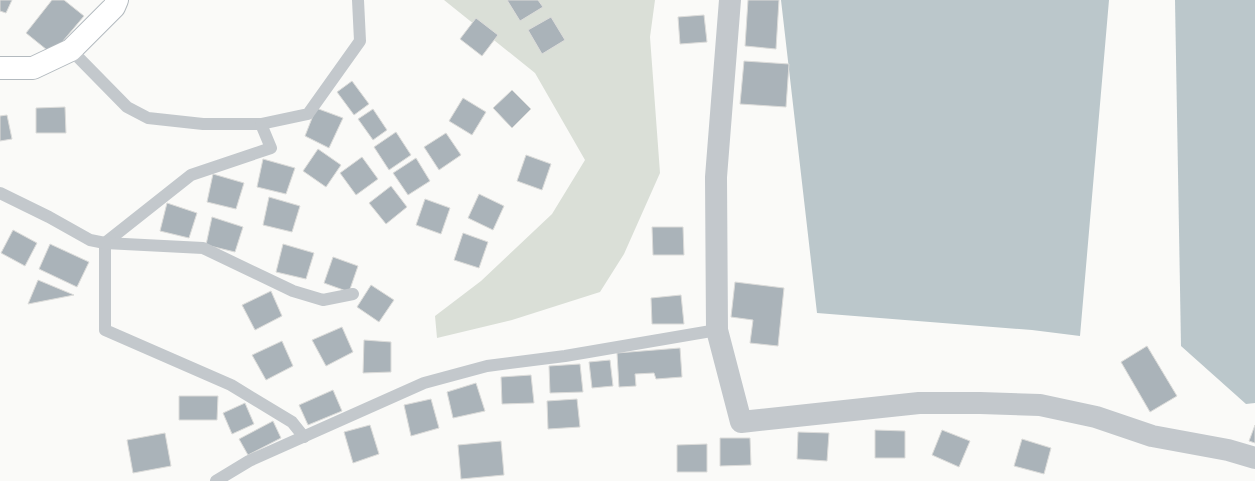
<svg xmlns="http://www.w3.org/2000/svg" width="1255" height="481" viewBox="0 0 1255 481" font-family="Helvetica,sans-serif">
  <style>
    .green { fill: #dadfd7 }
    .water { fill: #bbc7cb }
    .building { fill: #aab3b9; stroke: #dcdcda }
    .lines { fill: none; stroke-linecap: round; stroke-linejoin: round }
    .secondary-casing { stroke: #b3babf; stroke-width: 24 }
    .lane { stroke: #c3c8cc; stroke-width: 12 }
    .street { stroke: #c3c8cc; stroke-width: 22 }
    .secondary { stroke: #fff; stroke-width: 22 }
  </style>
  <rect width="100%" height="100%" fill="#fafaf8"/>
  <path class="green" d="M444 0H655L650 37 660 173 624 254 600 292 512 320 437 338 435 316 481 281 552 214 585 160 535 73Z"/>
  <g class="water">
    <path d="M781 0H1109L1080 336 1032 330 817 313Z"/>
    <path d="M1175 0H1255V403L1246 404 1181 346Z"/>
  </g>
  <g class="building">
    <path d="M0 0H12L6 13 0 11Z"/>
    <path d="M52 0H64L84 16 52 54 26 33Z"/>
    <path d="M507 0H538L543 7 520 21Z"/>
    <path d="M748 0H779L776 49 745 46Z"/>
    <path d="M704 15 707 42 680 44 678 17Z"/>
    <path d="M551 17 565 40 542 54 528 30Z"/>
    <path d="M476 18 498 35 482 56 460 39Z"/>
    <path d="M744 61 789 64 786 107 740 104Z"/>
    <path d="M352 81 369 104 354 115 337 92Z"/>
    <path d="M512 90 531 109 512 128 493 108Z"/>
    <path d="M463 98 486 112 472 135 449 121Z"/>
    <path d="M65 107 66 133H36V108Z"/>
    <path d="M316 108 343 118 329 148 305 136Z"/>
    <path d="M373 109 387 130 373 140 358 119Z"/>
    <path d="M7 115 12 139 0 141V116Z"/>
    <path d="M396 132 411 155 389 170 374 147Z"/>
    <path d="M446 133 461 155 439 170 424 147Z"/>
    <path d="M318 149 341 165 326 187 303 171Z"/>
    <path d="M526 155 551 164 542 190 517 181Z"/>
    <path d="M362 157 378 179 356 195 340 173Z"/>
    <path d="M416 158 430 181 408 195 393 173Z"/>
    <path d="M263 159 295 168 286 194 257 187Z"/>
    <path d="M213 174 244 183 236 209 207 202Z"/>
    <path d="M391 186 407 207 386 224 369 203Z"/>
    <path d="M479 194 504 206 493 230 468 218Z"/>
    <path d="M269 197 300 206 292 232 263 225Z"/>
    <path d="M425 199 450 208 441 234 416 225Z"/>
    <path d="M167 203 197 213 189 238 160 231Z"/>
    <path d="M212 217 243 227 235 252 206 245Z"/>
    <path d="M652 227H683L684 255H653Z"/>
    <path d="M13 230 37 243 25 266 1 253Z"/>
    <path d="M463 233 488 242 479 268 454 260Z"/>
    <path d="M50 244 89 262 77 287 39 269Z"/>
    <path d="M283 244 314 253 306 279 276 272Z"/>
    <path d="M333 257 358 266 349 292 324 283Z"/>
    <path d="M38 280 74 295 28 304Z"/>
    <path d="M735 282 784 288 778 346 750 343 753 320 731 317Z"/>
    <path d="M371 285 394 300 379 322 357 307Z"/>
    <path d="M271 291 282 316 255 330 242 305Z"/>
    <path d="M681 295 684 324H652L651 298Z"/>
    <path d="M342 327 353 352 326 366 312 340Z"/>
    <path d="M364 340 391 342V372L363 373Z"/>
    <path d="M282 341 293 366 266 380 252 355Z"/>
    <path d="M1147 346 1177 396 1150 412 1121 362Z"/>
    <path d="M680 348 682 377 656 379 654 373 635 374 636 386 619 387 617 353Z"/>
    <path d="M610 360 613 386 592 388 589 362Z"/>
    <path d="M580 364 583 392 550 393 549 366Z"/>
    <path d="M531 375 534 403 502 404 501 377Z"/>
    <path d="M476 383 485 411 453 418 447 392Z"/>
    <path d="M333 390 342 411 308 425 299 405Z"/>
    <path d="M179 396H218L217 420H179Z"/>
    <path d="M431 399 439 428 411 436 404 405Z"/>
    <path d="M577 399 580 427 548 429 547 401Z"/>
    <path d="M245 403 254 424 232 434 223 413Z"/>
    <path d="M273 421 281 438 248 455 239 439Z"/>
    <path d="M370 425 379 454 353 463 344 432Z"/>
    <path d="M1255 425V443L1249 441Z"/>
    <path d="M875 430 905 431V458H875Z"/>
    <path d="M942 430 970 441 959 467 932 455Z"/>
    <path d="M798 432 829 433 827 461 797 459Z"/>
    <path d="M165 433 171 466 133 473 127 440Z"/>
    <path d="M720 438H750L751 465 720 466Z"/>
    <path d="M1022 439 1051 448 1044 474 1014 466Z"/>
    <path d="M501 441 504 475 461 479 458 445Z"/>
    <path d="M707 444V472H677V445Z"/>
  </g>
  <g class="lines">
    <g class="secondary-casing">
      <path id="secondary" d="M0 68H33L71 50 114 7 117 0"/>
    </g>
    <g class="lane">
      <path d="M71 50 127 107 148 118 203 124H261L308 114 360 41 358 0"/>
      <path d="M261 124 271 148 191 175 105 243V330L231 385 292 422 304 437"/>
      <path d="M0 193 49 217 90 240 105 243 203 248 293 291 323 300 353 294"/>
      <path d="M216 481 249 461 424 383 487 366 565 356 717 330"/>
    </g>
    <path class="street" d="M730 0 716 177 717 330 741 422 919 403H980L1040 405 1096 417 1152 436 1228 450 1255 458"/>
    <use href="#secondary" class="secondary"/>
  </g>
</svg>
